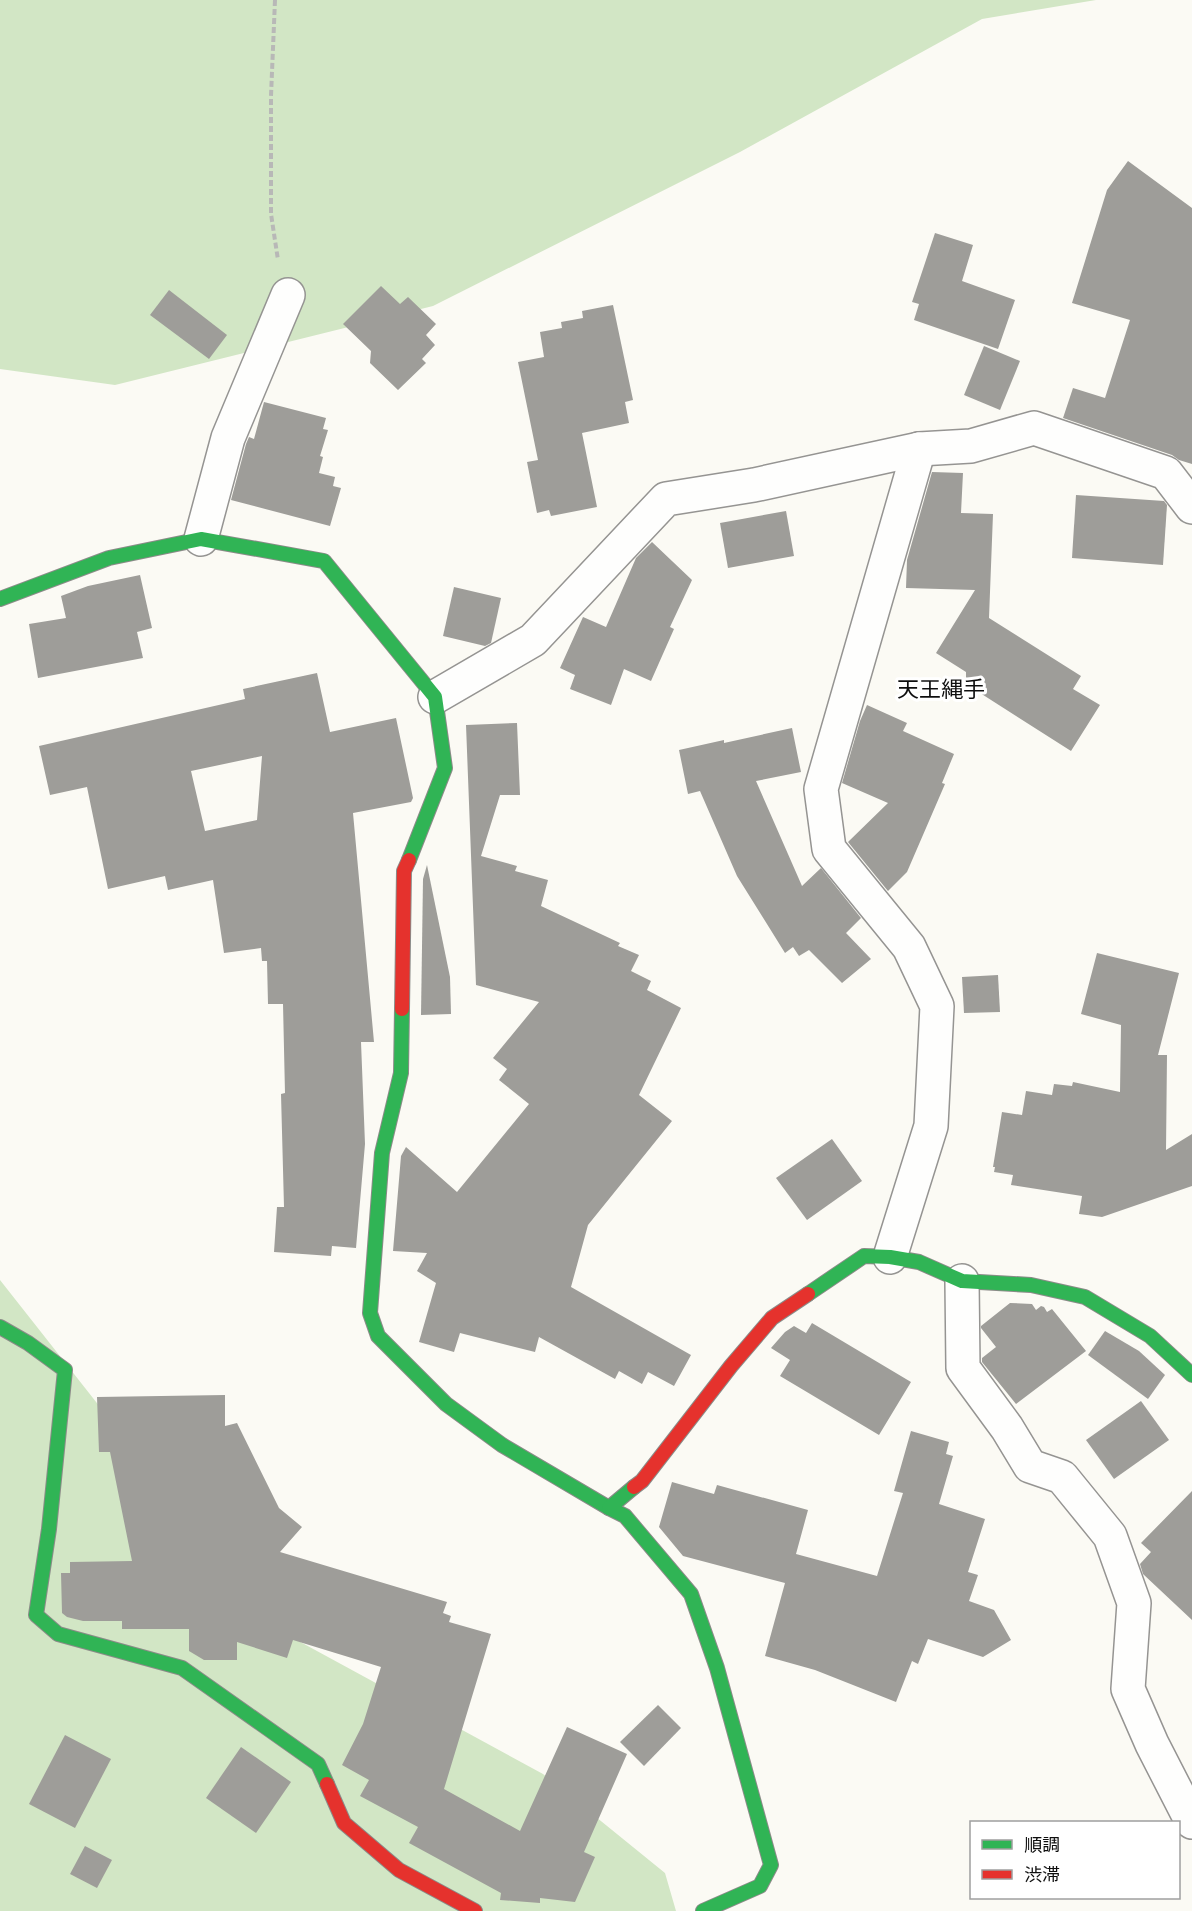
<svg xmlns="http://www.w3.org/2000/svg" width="1192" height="1911" viewBox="0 0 1192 1911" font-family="'Noto Serif','Noto Sans JP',serif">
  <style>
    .forest { fill: #d2e6c5 }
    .building { fill: #9e9d99; fill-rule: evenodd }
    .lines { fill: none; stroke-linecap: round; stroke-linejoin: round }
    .street-casing { stroke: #959492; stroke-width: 36 }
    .fast-casing { stroke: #8b8b88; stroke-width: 16 }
    .jam-casing { stroke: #8b8b88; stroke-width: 16 }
    .path { stroke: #b8b8b7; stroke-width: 4; stroke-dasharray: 6 3; stroke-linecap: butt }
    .street { stroke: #fefefd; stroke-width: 33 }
    .fast { stroke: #30b455; stroke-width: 14 }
    .jam { stroke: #e5322d; stroke-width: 14 }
    .labels { text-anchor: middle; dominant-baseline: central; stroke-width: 6; stroke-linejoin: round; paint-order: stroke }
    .neighbourhood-label { font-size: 22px; fill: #0e0e0e; stroke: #fff }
  </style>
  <rect width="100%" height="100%" fill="#fbfaf4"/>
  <g class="forest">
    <path d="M0 0H1096L982 19 740 152 433 306 115 385 0 369Z"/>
    <path d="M0 1280 115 1426 225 1601 543 1774 665 1873 676 1911H0Z"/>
  </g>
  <g class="building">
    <path d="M1128 161 1192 208V464L1179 460 1172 455 1063 418 1073 388 1105 398 1130 320 1072 303 1107 190Z"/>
    <path d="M935 233 973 245 962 281 1015 300 998 349 914 320 919 304 912 302Z"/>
    <path d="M381 286 400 304 408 297 436 324 426 335 435 345 422 359 426 363 398 390 370 363 371 351 343 324Z"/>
    <path d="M169 290 227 335 209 359 150 315Z"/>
    <path d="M613 305 633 400 625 402 629 423 582 433 597 507 551 516 549 510 537 513 527 462 538 460 518 362 544 357 540 332 562 328 561 322 583 318 582 311Z"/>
    <path d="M984 346 1020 361 1000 410 964 395Z"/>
    <path d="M264 402 326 418 323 429 328 430 320 456 323 457 319 473 335 477 333 486 341 488 330 526 231 500 246 444 249 437 254 439Z"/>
    <path d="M932 472 963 473 961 513 993 514 989 618 1081 676 1073 689 1100 705 1071 751 966 684V672L936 653 975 590 906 588 907 560Z"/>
    <path d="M1076 495 1164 501 1167 505 1163 565 1072 558Z"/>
    <path d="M786 511 794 556 728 568 720 523Z"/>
    <path d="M652 542 692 580 670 627 674 629 651 681 624 669 611 705 570 689 575 675 560 668 583 617 606 627 636 558Z"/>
    <path d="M140 575 152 628 137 632 143 658 38 678 29 624 66 618 61 596 88 586Z"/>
    <path d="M454 587 501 598 491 643 485 646 443 636Z"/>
    <path d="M317 673 330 732 396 718 413 798 411 802 353 813 374 1042H361L365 1144 356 1248 332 1246 331 1256 274 1252 277 1207H284L281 1094 285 1093 283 1004H268L267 961H262L261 948 224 953 213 880 168 890 165 876 108 889 87 787 50 795 39 746 245 699 243 689ZM262 756 257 820 205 831 191 771Z"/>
    <path d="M867 705 907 723 903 731 954 754 942 783 945 784 907 872 888 891 848 842 888 803 842 783 860 721Z"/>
    <path d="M517 723 520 795H500L481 856 517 866 515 871 548 880 541 906 620 943 618 946 639 955 631 971 651 981 647 990 681 1008 639 1095 672 1121 588 1225 571 1287 691 1355 674 1386 648 1372 642 1384 619 1371 615 1379 539 1337 535 1352 460 1333 454 1352 419 1342 436 1283 417 1271 427 1253 393 1251 401 1156 406 1147 457 1192 529 1104 499 1080 507 1069 493 1058 539 1002 476 985 466 725Z"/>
    <path d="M792 728 801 772 756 781 802 886 821 868 861 918 846 933 871 959 842 983 809 950 799 956 793 947 785 953 737 876 700 791 688 794 679 750 724 740V743Z"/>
    <path d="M427 865 450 977 451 1014 421 1015 423 879Z"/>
    <path d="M1097 953 1179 973 1158 1055H1167L1166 1150 1192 1134V1186L1102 1217 1079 1214 1082 1196 1011 1185 1013 1175 994 1172 995 1167H993L1002 1112 1022 1115 1026 1091 1052 1095 1054 1084 1072 1086 1073 1082 1120 1092 1121 1025 1081 1014Z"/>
    <path d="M998 975 1000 1012 964 1013 962 977Z"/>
    <path d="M832 1139 862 1181 807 1220 776 1178Z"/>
    <path d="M1010 1303 1032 1304 1036 1310 1041 1306 1044 1307 1047 1312 1052 1309 1086 1351 1016 1404 982 1362V1358L996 1347 981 1328V1326Z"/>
    <path d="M812 1323 911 1382 879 1435 780 1376 790 1360 771 1348 785 1332 794 1326 806 1333Z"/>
    <path d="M1105 1331 1139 1351 1165 1375 1148 1399 1088 1355Z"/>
    <path d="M225 1395V1426L237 1423 279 1508 302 1527 280 1552 447 1602 443 1613 451 1616 449 1622 491 1634 444 1789 520 1831 567 1727 627 1754 584 1852 595 1857 575 1902 540 1898V1903L500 1900 501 1893 409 1843 418 1827 360 1796 369 1780 342 1765 363 1724 381 1667 293 1640 287 1658 237 1642V1660H204L189 1651V1629H122V1621H83L67 1617 62 1613 61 1573H70V1562L132 1561 110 1452H99L97 1397Z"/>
    <path d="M1141 1401 1169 1440 1114 1479 1086 1440Z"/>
    <path d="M911 1431 949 1442 946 1454 953 1456 939 1504 985 1519 968 1572 978 1575 969 1601 994 1610 1011 1640 983 1657 928 1639 918 1664 912 1661 896 1702 815 1670 765 1656 785 1583 683 1556 659 1527 672 1482 714 1494 717 1485 808 1510 796 1554 877 1576 903 1493 894 1491Z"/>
    <path d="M1192 1491V1620L1143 1574 1140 1564 1151 1552 1141 1543Z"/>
    <path d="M658 1705 681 1728 644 1766 620 1742Z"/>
    <path d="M65 1735 111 1759 75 1828 29 1804Z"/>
    <path d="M241 1747 291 1782 256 1833 206 1798Z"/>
    <path d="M85 1846 112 1860 97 1888 70 1874Z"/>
  </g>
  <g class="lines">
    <g class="street-casing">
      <g id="street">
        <path d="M201 539 228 438 288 295"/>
        <path d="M435 697 533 640 666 499 754 485 919 449 971 446 1034 428 1166 473 1192 507"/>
        <path d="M890 1257 931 1126 937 1006 909 947 829 849 821 789 919 449"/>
        <path d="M962 1281 963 1368 1007 1428 1030 1466 1062 1477 1110 1536 1134 1603 1128 1689 1152 1744 1192 1822"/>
      </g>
    </g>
    <g class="fast-casing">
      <g id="fast">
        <path d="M0 599 109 558 201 539 324 561 435 697 445 768 409 860"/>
        <path d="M402 1009 401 1073 382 1153 370 1313 378 1336 446 1404 502 1445 609 1508"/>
        <path d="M808 1294 864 1256 890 1257 919 1262 962 1281 1031 1285 1085 1297 1150 1336 1192 1375"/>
        <path d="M0 1327 28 1343 65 1370 49 1529 36 1615 58 1634 182 1668 318 1764 327 1784"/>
        <path d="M634 1487 609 1508 625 1516 691 1594 717 1668 771 1865 760 1886 703 1911"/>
      </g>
    </g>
    <g class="jam-casing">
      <g id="jam">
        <path d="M402 1009 404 871 409 860"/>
        <path d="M634 1487 642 1481 731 1366 772 1318 808 1294"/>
        <path d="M327 1784 344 1823 399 1870 475 1911"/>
      </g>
    </g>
    <path class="path" d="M275 0 271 96V214L278 260"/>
    <use href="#street" class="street"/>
    <use href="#fast" class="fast"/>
    <use href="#jam" class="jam"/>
  </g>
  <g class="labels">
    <g class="neighbourhood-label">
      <text x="941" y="688">天王縄手</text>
    </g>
  </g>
  <rect x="970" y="1821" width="210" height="78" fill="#ffffff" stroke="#9f9f9f" stroke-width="1.5"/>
  <rect x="982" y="1840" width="30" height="9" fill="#30b455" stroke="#9f9f9f" stroke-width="1.5"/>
  <text x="1024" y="1851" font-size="18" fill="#0e0e0e">順調</text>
  <rect x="982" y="1870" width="30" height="9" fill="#e5322d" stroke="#9f9f9f" stroke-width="1.5"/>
  <text x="1024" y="1881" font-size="18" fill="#0e0e0e">渋滞</text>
</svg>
